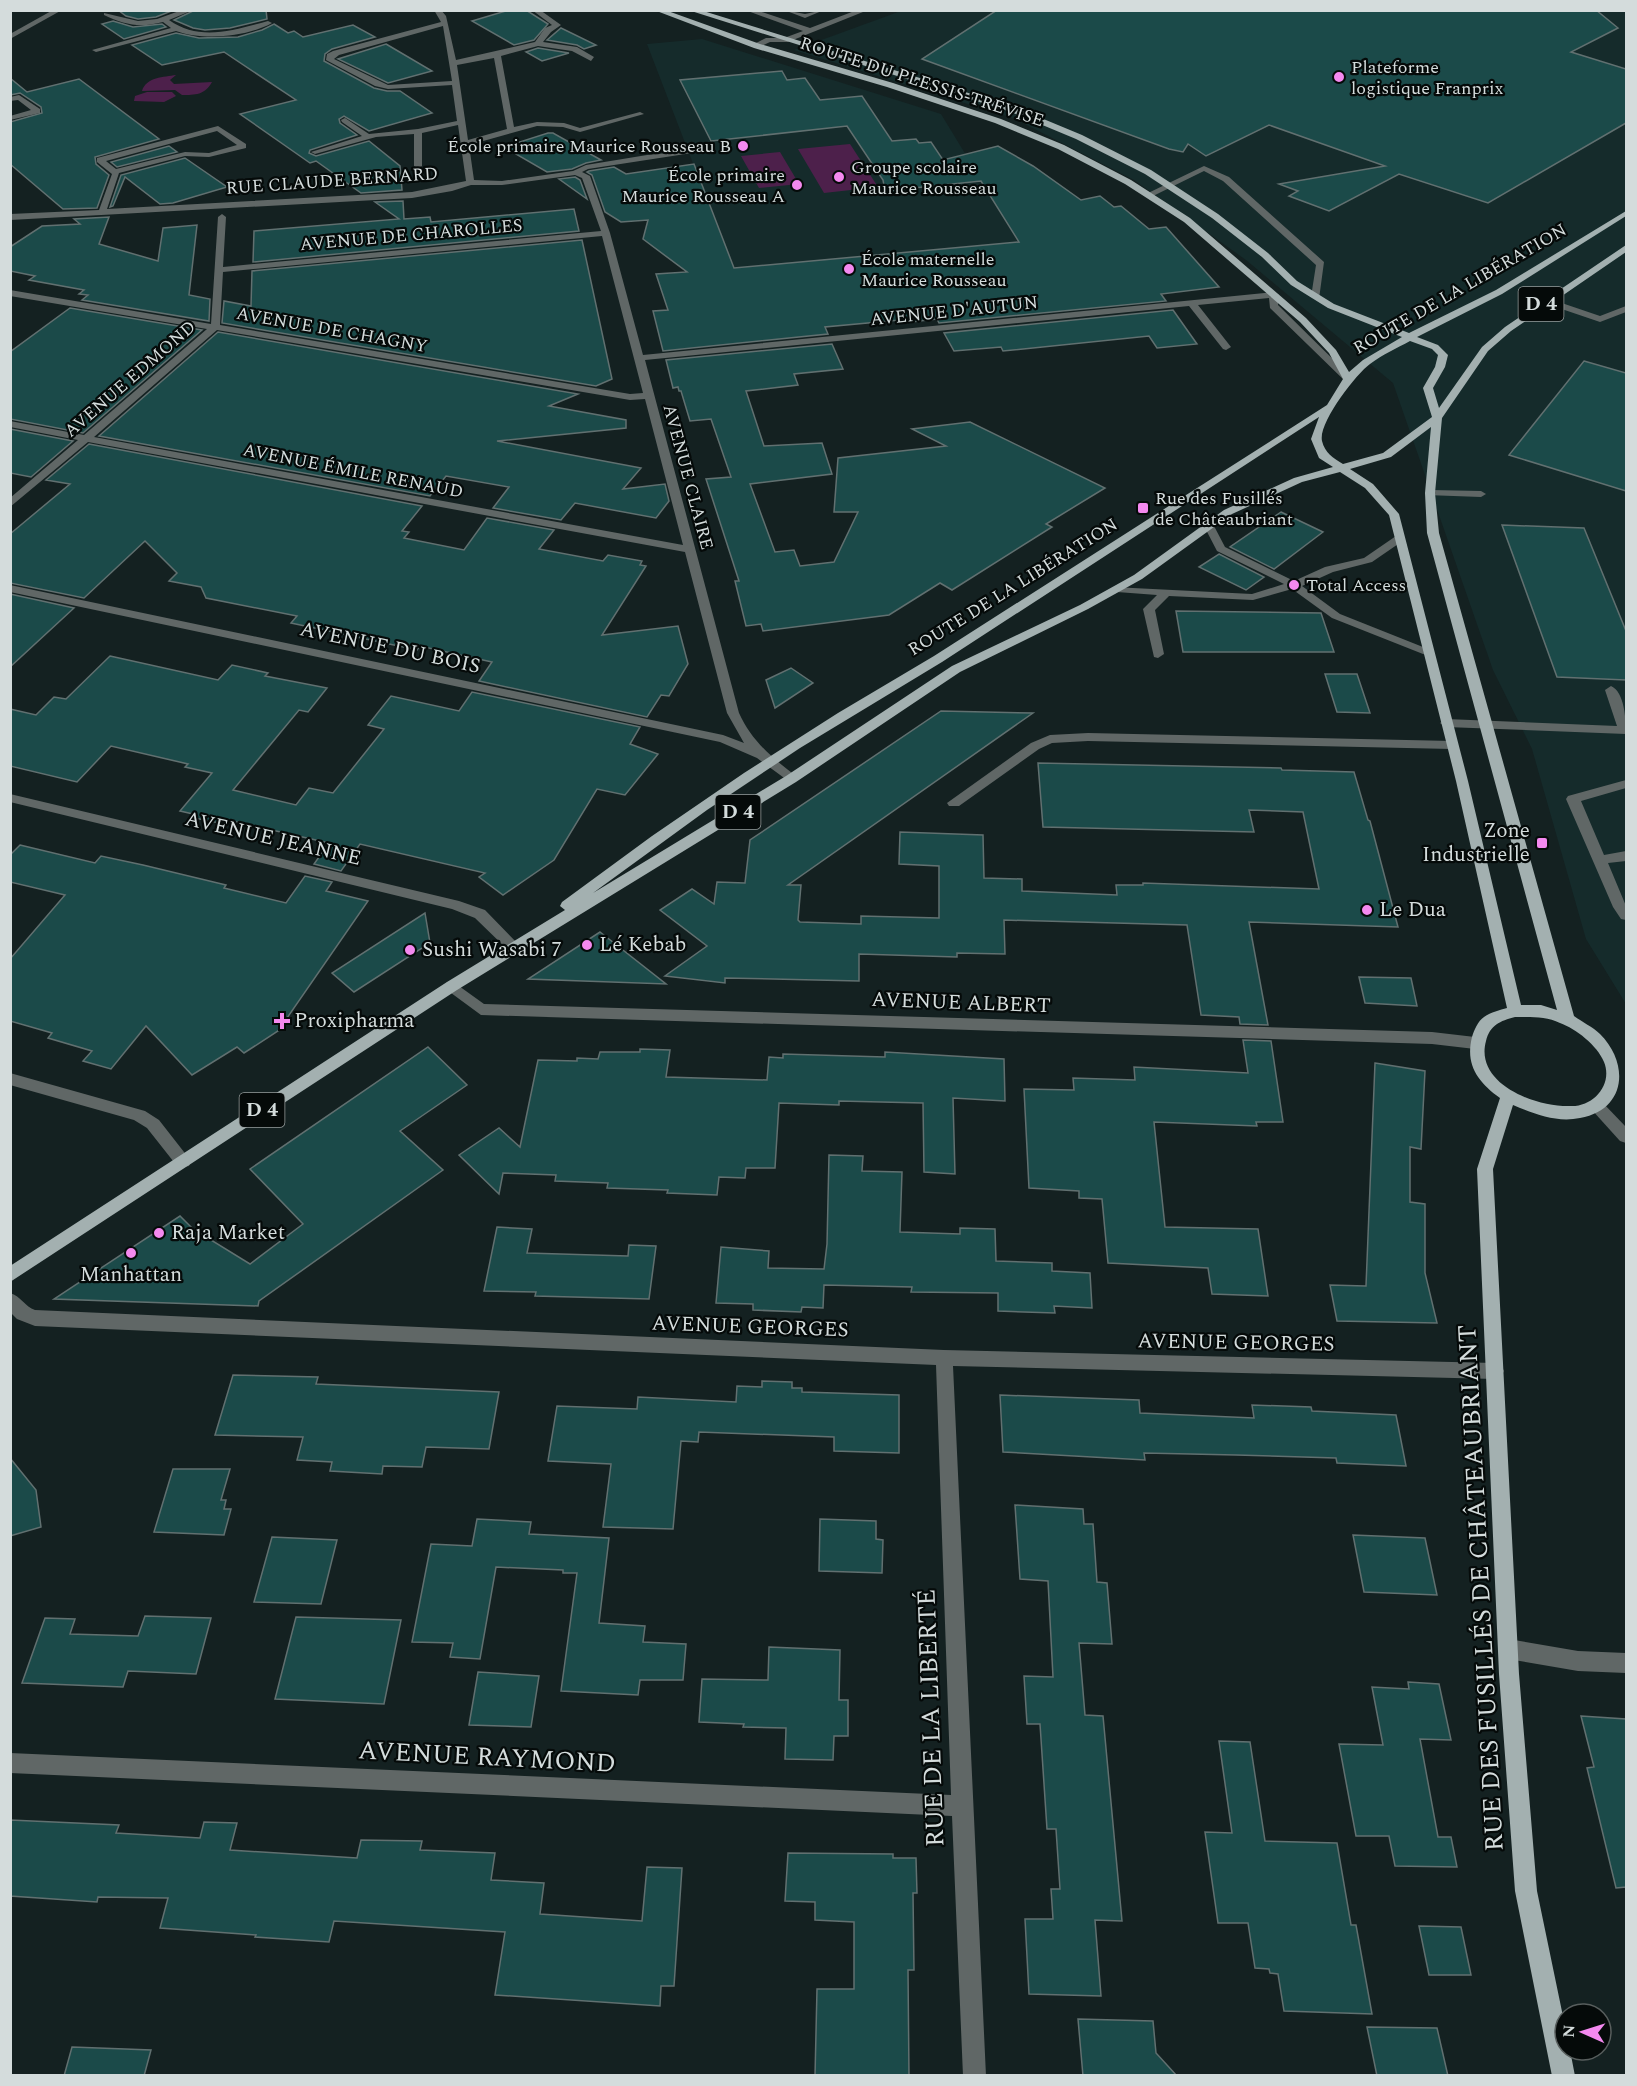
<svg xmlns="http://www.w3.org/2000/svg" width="1637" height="2086" viewBox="0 0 1637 2086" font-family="Spectral,serif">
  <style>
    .built { fill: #152b2b }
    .green { fill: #4d204b }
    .building { fill: #1b4a49; stroke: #617070; stroke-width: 1.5 }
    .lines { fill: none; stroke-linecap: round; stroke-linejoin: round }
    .minor { fill: #606766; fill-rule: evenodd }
    .major { fill: #a3b0b0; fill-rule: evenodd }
    .poi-dot { fill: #f489ef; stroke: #050a09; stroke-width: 2 }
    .labels { text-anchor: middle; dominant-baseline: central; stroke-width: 4.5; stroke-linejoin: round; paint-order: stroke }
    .far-poi-label { font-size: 18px; fill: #d4dcdc; stroke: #050a09; text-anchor: start }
    .far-street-label { font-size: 18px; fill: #d4dcdc; stroke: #050a09 }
    .shield { fill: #050a09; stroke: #969d9d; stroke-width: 1.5 }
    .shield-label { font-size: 20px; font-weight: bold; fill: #d4dcdc }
    .street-label { font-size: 21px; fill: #d4dcdc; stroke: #050a09 }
    .poi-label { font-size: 21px; fill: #d4dcdc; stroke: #050a09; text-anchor: start }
    .near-street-label { font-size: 26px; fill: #d4dcdc; stroke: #050a09 }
  </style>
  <rect width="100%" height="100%" fill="#142121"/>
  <g class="built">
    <path d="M901 11H1626V1004L1586 939 1532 749 1493 670 1393 383 1246 260 1134 180 1013 118 794 50Z"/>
    <path d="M702 39 941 114 1042 280 749 309 647 44Z"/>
  </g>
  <g class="green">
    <path d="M176 75 170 80 174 84 212 82C205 95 195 95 182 95L175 90 142 91C146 77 164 77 176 75Z"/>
    <path d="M147 92H172L176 96 164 102 134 101 135 96Z"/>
    <path d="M850 144 878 187 824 193 798 149Z"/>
    <path d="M780 152 799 184 759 188 741 156Z"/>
  </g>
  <g class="building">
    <path d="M118 10H174L156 17 138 19 126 16Z"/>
    <path d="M195 10H266L267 19 230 28 205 30 193 28 174 20Z"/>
    <path d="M509 10H526L548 24 534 40 514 45 472 21Z"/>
    <path d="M997 10H1596L1618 28 1571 52 1626 69V123L1488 203 1399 174 1329 211 1289 196 1298 191 1279 184 1385 166 1269 125 1206 156 1188 144 1183 152 1169 149 922 59Z"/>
    <path d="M113 21 133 27 162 24 166 27 124 39 102 24Z"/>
    <path d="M274 24 288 33 294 31 303 37 353 25 375 37 332 49 325 54 324 61 374 88 387 91H400L432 113 369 131 344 116 339 119 340 123 357 135 310 150 309 153 316 156 369 141 400 166 402 190 361 193 316 161 310 163 240 114 296 100 224 52 162 65 132 45 176 33 199 38 238 37 262 30Z"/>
    <path d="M561 28 596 45 584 49 577 45 547 40Z"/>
    <path d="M386 44 432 71 388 83 338 59Z"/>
    <path d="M538 48 569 53 542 61 526 52Z"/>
    <path d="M782 71 787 80 805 78 820 100 862 96 892 141 916 139 919 143 931 142 943 160 998 146 1033 166 1081 200 1100 196 1114 207 1121 206 1149 229 1166 227 1219 287 1161 294 1166 301 939 323 937 319 902 323 900 320 825 327 828 334 663 351 653 311 668 310 656 274 687 272 643 239 648 220 621 222 605 212 592 175 587 172 589 171 614 167 626 174 694 164 734 268 1019 242 981 181 885 191 883 180 847 126 711 141 680 80Z"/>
    <path d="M10 78 27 92 79 79 159 139 95 157 96 164 109 175 97 208 63 209 10 164V122L42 113 41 107 20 93 10 95Z"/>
    <path d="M548 133H553L601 160 586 163 572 169 547 172 504 147Z"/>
    <path d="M169 146 177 152 117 167 111 162Z"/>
    <path d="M185 158 227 187 173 203 160 204 125 177 113 206 110 207 121 175Z"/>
    <path d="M575 177 580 180 587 199 559 179Z"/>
    <path d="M403 201 404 219 430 217 431 222 574 209 579 231 253 262 254 231 399 219 375 202Z"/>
    <path d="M109 217 99 244 158 261 163 228 197 225 189 295 210 299 209 321 82 300 88 295 79 294 84 290 29 280 35 276 10 271V247L42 226 80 224 74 219Z"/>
    <path d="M582 240 612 379 596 386 222 323 224 301 251 306 252 271Z"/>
    <path d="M70 308 202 330 83 433 10 419V352Z"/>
    <path d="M1173 310 1197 344 1157 348 1149 336 1003 351 1001 347 954 351 944 333Z"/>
    <path d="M218 332 578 394 549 406 626 420V428L497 441 641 468 623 489 665 484 669 501 656 518 575 503 561 520 493 508 509 487 446 476 430 496 99 436Z"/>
    <path d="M832 344 843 369 794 374 798 385 746 391 764 446 822 443 832 474 750 484 775 552 794 550 800 566 834 562 858 512H834L838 458 946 446 912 429 970 422 1105 488 1046 524 1052 527 952 590 940 583 889 615 763 631 761 624 746 626 735 581H739L706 479 731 477 711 419 690 421 681 391H679L678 387 673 388 666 360Z"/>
    <path d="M1584 361 1626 373V491L1509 455Z"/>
    <path d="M10 429 73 441 31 477 10 473Z"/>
    <path d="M89 444 422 506 402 531 409 532 404 538 464 550 487 518 554 530 539 549 603 561 608 555 642 561 640 565 646 566 602 635 678 626 688 664 669 696 661 695 647 717 479 681 492 662 420 646 417 650 291 623 297 616 206 598 201 587 169 581 177 573 145 541 84 598 10 583V534L70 484 46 480Z"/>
    <path d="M1281 512 1323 532 1274 569 1230 547Z"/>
    <path d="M1502 525 1584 528 1626 631V680L1557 677Z"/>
    <path d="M1219 554 1264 577 1246 590 1199 567Z"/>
    <path d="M10 594 74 608 10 667Z"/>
    <path d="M1176 611 1321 613 1334 652H1183Z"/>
    <path d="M110 656 218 680 232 665 268 673 265 676 327 688 308 712 299 710 233 790 296 805 309 788 333 793 384 729 368 725 391 696 459 711 472 692 640 727 630 744 658 754 625 795 597 789 554 860 503 895 479 877 485 873 360 844 341 871 314 864 329 843 228 820 224 824 190 817 193 814 180 811 212 773 185 767 188 764 111 746 77 782 10 766V709L36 715 54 697 66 699Z"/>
    <path d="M791 668 813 683 775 708 766 680Z"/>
    <path d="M1325 674H1357L1370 713 1337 712Z"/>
    <path d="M941 711 1033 713 788 885H801L798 920 800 922 861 924V916L939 918V866L899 864 900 832 983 835 984 878 1022 879V891L1117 895 1116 885H1143V883L1319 889 1303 812 1249 810 1254 832 1043 827 1038 763 1281 768 1282 770 1354 772 1368 820 1370 821 1398 927 1249 922 1268 1025 1240 1024 1239 1017 1201 1015 1187 925 1004 920 1005 954 957 953V957L859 954V981L725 978V983L665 976 707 946 660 910 692 889 714 904 717 882 745 883 750 840Z"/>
    <path d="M20 845 95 863 101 856 143 865 226 885 224 888 286 903 305 876 332 882 326 891 368 901 278 1031 244 1053 237 1047 192 1075 146 1026 111 1069 83 1061 92 1051 48 1038 52 1033 10 1021V959L65 895 10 882V855Z"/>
    <path d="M425 913 430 943 354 992 332 973Z"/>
    <path d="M600 932 666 984 528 979Z"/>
    <path d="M1359 977 1411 978 1417 1006 1365 1003Z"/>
    <path d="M1243 1040 1271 1041 1283 1122H1256L1257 1126 1154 1122 1165 1227 1258 1229 1268 1296 1212 1294 1208 1268 1108 1263 1102 1199 1079 1198V1191L1029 1188 1024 1089 1074 1090 1073 1078 1135 1080 1134 1067 1248 1073Z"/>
    <path d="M428 1047 467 1085 400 1131 443 1170 259 1301 258 1306 54 1299 180 1216 193 1229 250 1264 303 1224 250 1169Z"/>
    <path d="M640 1049 670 1050 666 1077 767 1080 769 1057 783 1058V1054L885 1057V1052L1004 1059 1005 1101 953 1098 955 1174 924 1172 923 1103 839 1101V1105L779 1103 775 1168H746L745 1178 719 1177 717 1195 667 1193 668 1190 607 1188 608 1183 555 1181 556 1175 503 1173 499 1194 459 1155 499 1128 520 1147 538 1060 577 1061V1058L598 1059 600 1052H640Z"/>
    <path d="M1375 1063 1425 1071 1421 1149 1410 1147V1202L1425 1204V1273L1437 1323 1337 1321 1330 1285 1366 1286Z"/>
    <path d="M829 1155 863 1156 862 1171 902 1172 900 1232 960 1234V1228L995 1229 996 1261 1052 1263V1271L1090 1273 1092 1308 1054 1306 1055 1313 998 1311V1293L911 1292 912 1287 824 1285 823 1308 802 1307 801 1312 753 1310V1304L716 1303 721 1247 769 1251 768 1268 824 1269 827 1244Z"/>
    <path d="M497 1227 532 1229 527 1253 628 1256 629 1245 656 1246 649 1299 535 1296 536 1292 484 1291Z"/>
    <path d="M233 1375 318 1377 316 1384 499 1392 489 1449 426 1447 422 1467 383 1466 382 1474 330 1471 332 1462 297 1460 303 1437 215 1435Z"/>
    <path d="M762 1381 792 1382V1388H802V1392L899 1395V1453L834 1451V1437L699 1432 698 1442 681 1441 673 1529 603 1527 611 1464 548 1461 557 1406 637 1409 638 1397 736 1402 737 1386 762 1387Z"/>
    <path d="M1000 1395 1139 1400 1140 1413 1254 1418 1252 1405 1311 1407 1312 1411 1396 1415 1406 1466 1337 1463 1336 1458 1236 1455 1144 1453 1145 1460 1003 1452Z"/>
    <path d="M10 1458 36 1490 41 1527 10 1536Z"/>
    <path d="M173 1469H230L221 1500H226L224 1509H231L224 1535 154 1532Z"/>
    <path d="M1015 1505 1083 1509 1084 1524H1093L1097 1582 1107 1583 1112 1644 1079 1643 1085 1715 1103 1716 1122 1921 1095 1920 1101 1996 1029 1994 1025 1919H1053L1051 1889H1060L1056 1829H1047L1040 1724H1027L1024 1676 1053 1677 1048 1581 1020 1579Z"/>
    <path d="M477 1519 531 1522 529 1534 609 1538 599 1623 645 1626 643 1642 686 1644 683 1680H640L638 1695 561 1691 577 1573H563V1570L496 1567 480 1659 450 1657 453 1643 412 1642 431 1544 472 1546Z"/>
    <path d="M820 1519 876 1521V1539L883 1540 882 1573 819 1571Z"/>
    <path d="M1353 1535 1425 1538 1437 1595 1364 1592Z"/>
    <path d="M272 1537 337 1540 321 1604 254 1602Z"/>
    <path d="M145 1616 211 1618 196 1674 128 1671 123 1687 22 1683 45 1618 75 1619 70 1634 138 1636Z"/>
    <path d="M296 1617 401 1620 384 1704 275 1699Z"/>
    <path d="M769 1647 840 1650 839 1700H848V1736H834L833 1760 785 1759 786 1728 743 1727 744 1724 699 1722 702 1679 768 1680Z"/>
    <path d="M478 1672 539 1676 531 1727 469 1725Z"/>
    <path d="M1408 1682 1439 1684 1451 1740 1420 1739 1438 1837H1451L1457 1867 1395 1866 1389 1836H1356L1339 1744 1383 1745 1372 1687 1409 1689Z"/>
    <path d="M1581 1716 1626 1719V1887L1616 1888 1587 1768 1594 1767Z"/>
    <path d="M1219 1741 1250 1742 1265 1841 1337 1843 1351 1925H1356L1372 2014 1284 2011 1278 1974 1270 1973 1269 1969 1255 1968 1248 1923H1218L1205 1832 1232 1833Z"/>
    <path d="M10 1820 119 1825 116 1833 200 1838 204 1822 237 1823 230 1850 357 1858 361 1840 422 1841 420 1850 495 1853 491 1880 544 1883 540 1914 642 1921 647 1867 682 1868 674 1986H661L660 2006 495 1995 505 1932 334 1921 329 1942 255 1937 256 1935 160 1928 168 1898 98 1897 97 1902 10 1896Z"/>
    <path d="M788 1853 893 1854V1858H916L917 1893H913L914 1970H908L909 2076H815L817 1989H854V1922L815 1920V1902L785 1901Z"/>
    <path d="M1419 1926 1461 1927 1471 1975H1429Z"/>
    <path d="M1078 2019 1153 2021 1156 2053 1177 2076H1083Z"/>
    <path d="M1367 2027 1437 2028 1448 2076H1377Z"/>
    <path d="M72 2047 151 2050 144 2076H64Z"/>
  </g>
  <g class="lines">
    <g class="minor">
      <path d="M53 10H62L10 39V34Z"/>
      <path d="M182 10H193L169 20C200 42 234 30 268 21L272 23C247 37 203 41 176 31L96 52 92 50 171 28 163 22C141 28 124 25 104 15V13L138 21 157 19Z"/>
      <path d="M434 10H441L446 16 456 60 535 42 545 28 552 25 532 10H540L561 25 551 32 543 42 577 47 594 57 591 61 572 51 538 46 501 56 514 127 537 122 564 123 580 128 640 112 644 114 580 132 563 127 537 126 469 145 474 180 502 181 573 171 586 165 647 155 688 151 692 153 588 169 582 172 590 176 610 233 643 355 1274 292 1279 295 1278 305 1353 379 1345 381 1270 308 1269 298 1198 305 1231 347 1226 350 1223 349 1189 306 645 360 739 713C751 740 772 758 796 776L797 779 791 783 757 758 720 742 10 592V585L723 735 744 743 727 713 685 552 88 442 10 507V498L78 440 10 427V421L84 435 207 329 10 296V290L211 324 218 217 222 214 226 217 223 267 601 231 582 178 575 175 502 185H471L452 191 412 198 10 220V214L99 210 112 174 97 162V158L218 126 246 144V148L209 157 185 156 119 173 107 209 412 192 466 181 458 125 422 133V166L418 168 414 166V134L376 137 315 154 311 152 362 136 342 122 341 120 345 118 369 134 418 129 457 121 452 85 388 89 375 86 326 60 327 54 333 51 441 22ZM443 26 452 81 388 85 334 59 339 55ZM494 58 507 129 468 140 457 65ZM217 131 237 145 209 153 185 152 116 169 106 161ZM602 236 643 393 630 394 220 325 223 272ZM217 330 630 400 645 399 683 545 94 437Z"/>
      <path d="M745 10H756L810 28 857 10H868L788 42H770L757 48 754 44 766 38H784L803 31Z"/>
      <path d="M784 10 805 14 824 10 805 18Z"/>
      <path d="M19 95 40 109V113L10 120V116L31 110 18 100 10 101V97Z"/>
      <path d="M1204 166 1229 177 1324 262 1319 299 1311 297 1316 265 1223 181 1204 171 1151 197 1144 195Z"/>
      <path d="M1547 298 1600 316 1626 306V312L1600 322 1544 303 1542 301Z"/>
      <path d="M1430 490 1481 491 1486 494 1481 497 1426 495 1425 493Z"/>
      <path d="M1209 523 1214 526 1225 547 1294 581 1325 567 1364 558 1396 536H1404V540L1372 562 1333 572 1302 586 1340 614 1433 651 1427 655 1423 654 1332 618 1292 589 1253 600 1169 596 1155 610 1164 654 1158 658 1154 657 1143 609 1157 595 1117 592 1111 589 1113 587 1252 594 1284 584 1217 551 1204 526Z"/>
      <path d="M1611 686C1625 692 1626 721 1626 734L1446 727 1440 723 1446 719 1617 726 1605 690Z"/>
      <path d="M1088 733 1452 741 1458 745 1452 749 1088 741 1052 743 1039 749 959 806H949L947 803 1031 743 1050 735Z"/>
      <path d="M1626 780V788L1581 801 1604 855 1626 851V861L1608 863 1626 906V920L1621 919 1613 907 1566 799 1568 796Z"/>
      <path d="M10 794 459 901 485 910 521 947 519 951H509L475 918 452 909 10 802Z"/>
      <path d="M452 981 484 1004 1432 1032 1475 1037 1480 1039 1482 1043 1480 1047 1475 1049 1432 1044 481 1015 447 990 445 986 447 982Z"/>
      <path d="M10 1073 145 1111 159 1120 191 1161 189 1166 183 1167 177 1166 147 1128 134 1120 10 1085Z"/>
      <path d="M1597 1100 1602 1102 1626 1127V1143L1620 1141 1592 1110 1589 1106 1592 1102Z"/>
      <path d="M10 1293C21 1296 25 1307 35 1310L944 1350 1495 1363 1501 1365 1504 1371 1501 1377 1495 1379 953 1366 986 2076H963L952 1816 10 1773V1753L951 1795 936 1365 35 1326 17 1319 10 1312Z"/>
      <path d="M1508 1639 1578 1651 1626 1653V1673L1578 1671 1508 1659 1501 1656 1498 1649 1501 1642Z"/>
    </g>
    <path class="major" d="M654 10H665L760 44 893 83 1001 119 1064 145 1131 180 1190 218 1306 318 1336 350 1349 372 1363 360 1402 337 1328 308 1291 285 1262 257 1212 218 1145 174 1076 139 1011 112 688 10H700L1017 108 1082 135 1151 170 1218 214 1268 253 1297 281 1334 304 1409 333 1496 290 1626 211V216L1502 294 1417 337 1438 345 1448 355 1445 367 1433 388 1439 408 1482 347 1505 327 1626 245V252L1511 331 1488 351 1442 418 1435 493 1439 533 1574 1016C1582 1022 1593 1027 1600 1034 1630 1064 1626 1110 1580 1118 1557 1123 1534 1114 1513 1105L1493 1169 1519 1674 1537 1891 1565 2026V2050H1570L1575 2076H1552L1515 1891 1499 1674 1477 1169 1500 1098C1478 1082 1465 1065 1472 1037 1474 1030 1478 1021 1484 1017 1491 1012 1500 1010 1507 1008L1456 781 1389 515 1365 488 1340 472 1302 482 1232 514 1142 579 1088 609 960 672 796 782 457 990 10 1282V1266L447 982 565 910 560 906 562 902 652 836 744 773 838 713 934 656 1327 405 1343 379 1329 353 1300 322 1184 222 1125 184 1058 149 995 123 887 87 754 48ZM1410 341 1432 349 1438 355 1435 367 1423 388 1432 417 1383 453 1343 464C1333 458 1325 453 1322 441 1318 423 1356 374 1370 364 1382 355 1397 348 1410 341ZM1319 417 1311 439 1319 458 1333 467 1294 478 1224 510 1134 575 1080 605 952 666 786 776 593 893 707 810 800 748 942 662ZM1431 427 1425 493 1427 533 1557 1010 1541 1005H1521L1468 781 1399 514 1373 484 1350 469 1391 457ZM1515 1017C1531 1017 1546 1016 1560 1023 1576 1029 1597 1045 1604 1062 1613 1084 1594 1106 1572 1106 1538 1108 1474 1085 1486 1041 1490 1025 1500 1021 1515 1017Z"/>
  </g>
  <g class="poi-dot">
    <circle cx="1339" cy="77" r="6"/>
    <circle cx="743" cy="146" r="6"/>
    <circle cx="839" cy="177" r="6"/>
    <circle cx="797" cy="185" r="6"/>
    <circle cx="849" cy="269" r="6"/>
    <rect x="1137" y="502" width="12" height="12" rx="3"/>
    <circle cx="1294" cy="585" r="6"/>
    <rect x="1536" y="837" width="12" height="12" rx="3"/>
    <circle cx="1367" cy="910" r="6"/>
    <circle cx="587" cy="945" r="6"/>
    <circle cx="410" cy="950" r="6"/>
    <path d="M279 1012h6v6h6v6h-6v6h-6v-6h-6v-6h6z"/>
    <circle cx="159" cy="1233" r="6"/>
    <circle cx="131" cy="1253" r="6"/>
  </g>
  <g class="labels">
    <g class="far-poi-label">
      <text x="1351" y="67">Plateforme<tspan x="1351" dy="21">logistique Franprix</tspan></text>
      <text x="731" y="146" text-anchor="end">École primaire Maurice Rousseau B</text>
      <text x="851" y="167">Groupe scolaire<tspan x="851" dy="21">Maurice Rousseau</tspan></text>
      <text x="785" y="175" text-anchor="end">École primaire<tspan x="785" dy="21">Maurice Rousseau A</tspan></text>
      <text x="861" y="259">École maternelle<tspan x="861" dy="21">Maurice Rousseau</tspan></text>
      <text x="1155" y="498">Rue des Fusillés<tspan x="1155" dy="21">de Châteaubriant</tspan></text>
      <text x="1306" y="585">Total Access</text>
    </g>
    <g class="far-street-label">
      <text transform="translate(922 82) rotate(18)">ROUTE DU PLESSIS-TRÉVISE</text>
      <text transform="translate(332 181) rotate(-4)">RUE CLAUDE BERNARD</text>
      <text transform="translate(411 235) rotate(-5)">AVENUE DE CHAROLLES</text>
      <text transform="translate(1460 289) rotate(-30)">ROUTE DE LA LIBÉRATION</text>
      <text transform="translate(954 311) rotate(-6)">AVENUE D'AUTUN</text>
      <text transform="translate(332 330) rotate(10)">AVENUE DE CHAGNY</text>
      <text transform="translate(130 379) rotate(-41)">AVENUE EDMOND</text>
      <text transform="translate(353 471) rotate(11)">AVENUE ÉMILE RENAUD</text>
      <text transform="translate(688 477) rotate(75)">AVENUE CLAIRE</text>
      <text transform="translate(1013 587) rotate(-32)">ROUTE DE LA LIBÉRATION</text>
    </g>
    <g class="shield">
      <rect x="1518.5" y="287" width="45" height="34" rx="4.5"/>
      <rect x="715.5" y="795" width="45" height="34" rx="4.5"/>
      <rect x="239.5" y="1093" width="45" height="34" rx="4.5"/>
    </g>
    <g class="shield-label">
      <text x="1541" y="304">D 4</text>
      <text x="738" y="812">D 4</text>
      <text x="262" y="1110">D 4</text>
    </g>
    <g class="street-label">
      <text transform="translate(390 648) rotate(12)">AVENUE DU BOIS</text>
      <text transform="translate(273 839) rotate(13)">AVENUE JEANNE</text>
      <text transform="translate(961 1003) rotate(2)">AVENUE ALBERT</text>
      <text transform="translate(750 1327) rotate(2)">AVENUE GEORGES</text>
      <text transform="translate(1236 1343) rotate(1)">AVENUE GEORGES</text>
    </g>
    <g class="poi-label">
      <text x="1530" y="831" text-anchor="end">Zone<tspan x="1530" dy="24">Industrielle</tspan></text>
      <text x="1379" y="910">Le Dua</text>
      <text x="599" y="945">Lé Kebab</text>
      <text x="422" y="950">Sushi Wasabi 7</text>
      <text x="294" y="1021">Proxipharma</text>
      <text x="171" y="1233">Raja Market</text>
      <text x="131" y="1275" text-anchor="middle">Manhattan</text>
    </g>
    <g class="near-street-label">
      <text transform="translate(1481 1588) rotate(-93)">RUE DES FUSILLÉS DE CHÂTEAUBRIANT</text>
      <text transform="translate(931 1718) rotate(-92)">RUE DE LA LIBERTÉ</text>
      <text transform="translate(487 1757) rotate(3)">AVENUE RAYMOND</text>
    </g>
  </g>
  <rect width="1637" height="2086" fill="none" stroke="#d4dcdc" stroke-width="24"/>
  <g transform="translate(1583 2032) rotate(273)"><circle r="28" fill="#050a09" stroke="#585e5d" stroke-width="1.5"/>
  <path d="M0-4.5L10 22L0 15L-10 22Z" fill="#f489ef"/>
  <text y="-9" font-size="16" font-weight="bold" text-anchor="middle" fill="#d4dcdc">N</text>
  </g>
</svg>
